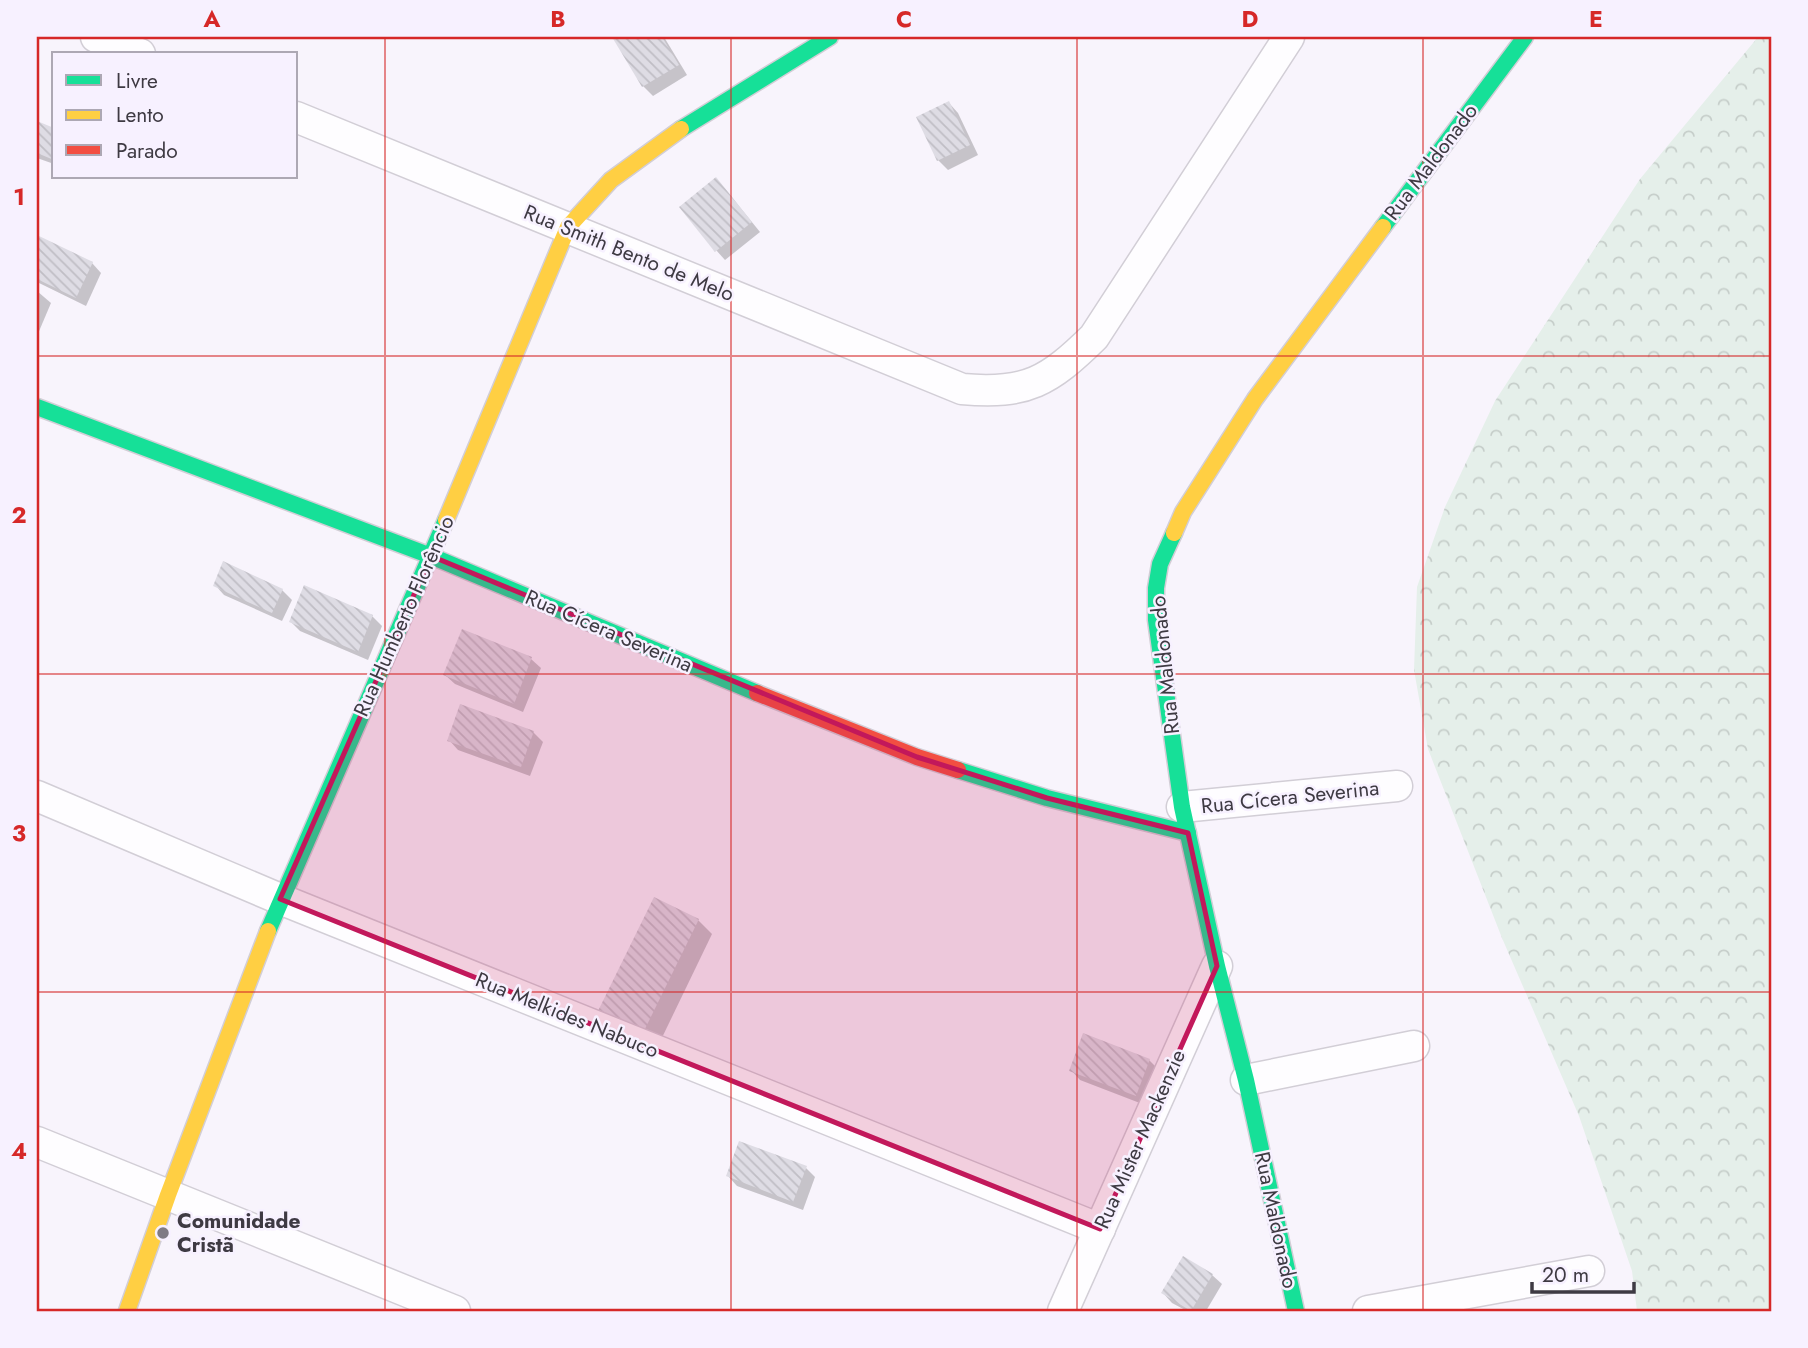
<svg xmlns="http://www.w3.org/2000/svg" width="1808" height="1348" viewBox="0 0 1808 1348" font-family="Jost,sans-serif">
  <style>
    .forest { fill: url(#forest-crowns) }
    .shadow { fill: #0003 }
    .building { fill: url(#building-back-hatch) }
    .lines { fill: none; stroke-linecap: round; stroke-linejoin: round }
    .street-casing { stroke: #d2ced6; stroke-width: 33 }
    .fast-casing { stroke: #d2ced6; stroke-width: 19 }
    .slow-casing { stroke: #d2ced6; stroke-width: 19 }
    .jam-casing { stroke: #d2ced6; stroke-width: 19 }
    .street { stroke: #fefdff; stroke-width: 30 }
    .fast { stroke: #16e098; stroke-width: 16 }
    .slow { stroke: #ffcf43; stroke-width: 16 }
    .jam { stroke: #f24e42; stroke-width: 16 }
    .marked { fill: #c2185b; fill-opacity: 0.2; stroke: #c2185b; stroke-width: 5; stroke-linejoin: round }
    .grid { fill: none; stroke: #d62828; stroke-width: 2; stroke-opacity: 0.55 }
    .poi-dot { fill: #7f7b84; stroke: #f7f1ff; stroke-width: 2.5 }
    .labels { text-anchor: middle; dominant-baseline: central; stroke-width: 5; stroke-linejoin: round; paint-order: stroke }
    .street-label { font-size: 21px; fill: #3e3a43; stroke: #f7f1ff }
    .poi-label { font-size: 21px; font-weight: bold; fill: #3e3a43; stroke: #f7f1ff; text-anchor: start }
    .neatline { fill: none; stroke: #d62828; stroke-width: 2.5 }
    .grid-label { font-size: 23px; text-anchor: middle; font-weight: bold; fill: #d62828 }
  </style>
  <defs>
    <pattern id="forest-crowns" width="20" height="18" patternUnits="userSpaceOnUse" patternTransform="scale(1.75)"><rect width="20" height="18" fill="#e5efea"/><path d="M2 6a3 3 0 1 1 6 0M12 15a3 3 0 1 1 6 0" fill="none" stroke="#c6ceca"/></pattern>
    <pattern id="building-back-hatch" width="6" height="6" patternUnits="userSpaceOnUse" patternTransform="scale(1.75)"><rect width="6" height="6" fill="#dedce4"/><path d="M-1 5l2 2M0 0l6 6M5-1l2 2" fill="none" stroke="#c0bec5"/></pattern>
  </defs>
  <rect width="100%" height="100%" fill="#f8f4fc"/>
  <path class="forest" d="M1758 37H1771V1311H1637L1632 1271 1579 1116 1502 938 1428 749 1414 670 1417 587 1445 507 1495 401 1640 179Z"/>
  <g class="shadow">
    <path d="M617 37H664L687 75 653 96 643 86 615 38Z"/>
    <path d="M949 103 958 113 978 155 948 170 938 160Z"/>
    <path d="M37 123 54 129V164L37 158Z"/>
    <path d="M725 189 760 232 725 260 716 250Z"/>
    <path d="M37 237 92 263 101 273 86 306 37 282Z"/>
    <path d="M37 291 51 303 37 336Z"/>
    <path d="M215 585 282 590 292 600 282 621 224 595Z"/>
    <path d="M372 616 382 626 368 660 300 631 291 622Z"/>
    <path d="M463 631 531 659 541 668 523 712 455 684 445 675Z"/>
    <path d="M533 732 543 742 530 776 458 750 449 740Z"/>
    <path d="M698 920 712 934 657 1048 614 1027Z"/>
    <path d="M1149 1060 1159 1070 1145 1105 1080 1080 1071 1070Z"/>
    <path d="M806 1168 815 1177 803 1210 737 1186 728 1176Z"/>
    <path d="M1212 1275 1222 1284 1206 1311H1187L1172 1303 1163 1293Z"/>
  </g>
  <g class="building">
    <path d="M612 37H662L679 65 642 87Z"/>
    <path d="M949 101 970 145 937 161 916 117Z"/>
    <path d="M37 121 54 128V160L37 153Z"/>
    <path d="M716 177 752 222 715 252 679 207Z"/>
    <path d="M37 235 93 262 76 298 37 279Z"/>
    <path d="M223 561 283 589 272 613 213 586Z"/>
    <path d="M304 585 373 615 358 652 289 622Z"/>
    <path d="M462 629 532 657 514 704 443 675Z"/>
    <path d="M460 704 534 731 521 767 447 741Z"/>
    <path d="M654 897 699 919 642 1035 597 1013Z"/>
    <path d="M1083 1033 1150 1059 1136 1096 1069 1071Z"/>
    <path d="M739 1141 807 1166 793 1202 726 1176Z"/>
    <path d="M1183 1256 1213 1274 1191 1311 1161 1293Z"/>
  </g>
  <g class="lines">
    <g class="street-casing">
      <g id="street">
        <path d="M96 37 140 54"/>
        <path d="M296 117 962 389C1027 395 1049 381 1094 337L1289 37"/>
        <path d="M37 796 280 899 1100 1229"/>
        <path d="M1182 807 1397 786"/>
        <path d="M1246 1080 1414 1046"/>
        <path d="M37 1142 455 1311"/>
        <path d="M1063 1311 1217 966"/>
        <path d="M1368 1311 1589 1271"/>
      </g>
    </g>
    <g class="fast-casing">
      <g id="fast">
        <path d="M681 129 830 37"/>
        <path d="M1383 227 1525 37"/>
        <path d="M37 407 431 556 757 693"/>
        <path d="M1174 533 1160 564 1156 588V620L1182 807 1217 966 1246 1080 1296 1311"/>
        <path d="M958 770 1047 798 1188 833"/>
        <path d="M268 931 446 520"/>
      </g>
    </g>
    <g class="slow-casing">
      <g id="slow">
        <path d="M446 520 568 227 611 180 681 129"/>
        <path d="M1174 533 1183 512 1255 399 1383 227"/>
        <path d="M127 1311 168 1195 268 931"/>
      </g>
    </g>
    <g class="jam-casing">
      <path id="jam" d="M757 693 917 757 958 770"/>
    </g>
    <use href="#street" class="street"/>
    <use href="#fast" class="fast"/>
    <use href="#slow" class="slow"/>
    <use href="#jam" class="jam"/>
  </g>
  <path class="marked" d="M431 556 917 757 1047 798 1188 833 1217 966 1100 1229 280 899Z"/>
  <path class="grid" d="M385 37V1311M731 37V1311M1077 37V1311M1423 37V1311M37 356H1771M37 674H1771M37 992H1771"/>
  <circle class="poi-dot" cx="163" cy="1233" r="7"/>
  <g class="labels">
    <g class="street-label">
      <text transform="translate(1431 162) rotate(-53)">Rua Maldonado</text>
      <text transform="translate(629 253) rotate(22)">Rua Smith Bento de Melo</text>
      <text transform="translate(404 616) rotate(-66)">Rua Humberto Florêncio</text>
      <text transform="translate(609 631) rotate(23)">Rua Cícera Severina</text>
      <text transform="translate(1165 665) rotate(-96)">Rua Maldonado</text>
      <text transform="translate(1290 797) rotate(-6)">Rua Cícera Severina</text>
      <text transform="translate(567 1015) rotate(22)">Rua Melkides Nabuco</text>
      <text transform="translate(1140 1139) rotate(-66)">Rua Mister Mackenzie</text>
      <text transform="translate(1276 1220) rotate(78)">Rua Maldonado</text>
    </g>
    <g class="poi-label">
      <text x="177" y="1221">Comunidade<tspan x="177" dy="24">Cristã</tspan></text>
    </g>
  </g>
  <rect width="1808" height="1348" fill="none" stroke="#f7f1ff" stroke-width="77"/>
  <rect x="52" y="52" width="245" height="126" fill="#f7f1ff" stroke="#ada8b4" stroke-width="2"/>
  <rect x="66" y="75" width="35" height="10" fill="#16e098" stroke="#ada8b4" stroke-width="2"/>
  <text x="116" y="88" font-size="21" fill="#3e3a43">Livre</text>
  <rect x="66" y="110" width="35" height="10" fill="#ffcf43" stroke="#ada8b4" stroke-width="2"/>
  <text x="116" y="122" font-size="21" fill="#3e3a43">Lento</text>
  <rect x="66" y="145" width="35" height="10" fill="#f24e42" stroke="#ada8b4" stroke-width="2"/>
  <text x="116" y="158" font-size="21" fill="#3e3a43">Parado</text>
  <path d="M1532 1282v10h102v-10" fill="none" stroke="#3e3a43" stroke-width="3.5"/>
  <text x="1542" y="1282" font-size="21" fill="#3e3a43" stroke="#f7f1ff" stroke-width="5" paint-order="stroke">20 m</text>
  <rect x="38" y="38" width="1732" height="1272" class="neatline"/>
  <g class="grid-label">
    <text x="212" y="27">A</text>
    <text x="558" y="27">B</text>
    <text x="904" y="27">C</text>
    <text x="1250" y="27">D</text>
    <text x="1596" y="27">E</text>
    <text x="19" y="205">1</text>
    <text x="19" y="523">2</text>
    <text x="19" y="841">3</text>
    <text x="19" y="1159">4</text>
  </g>
</svg>
